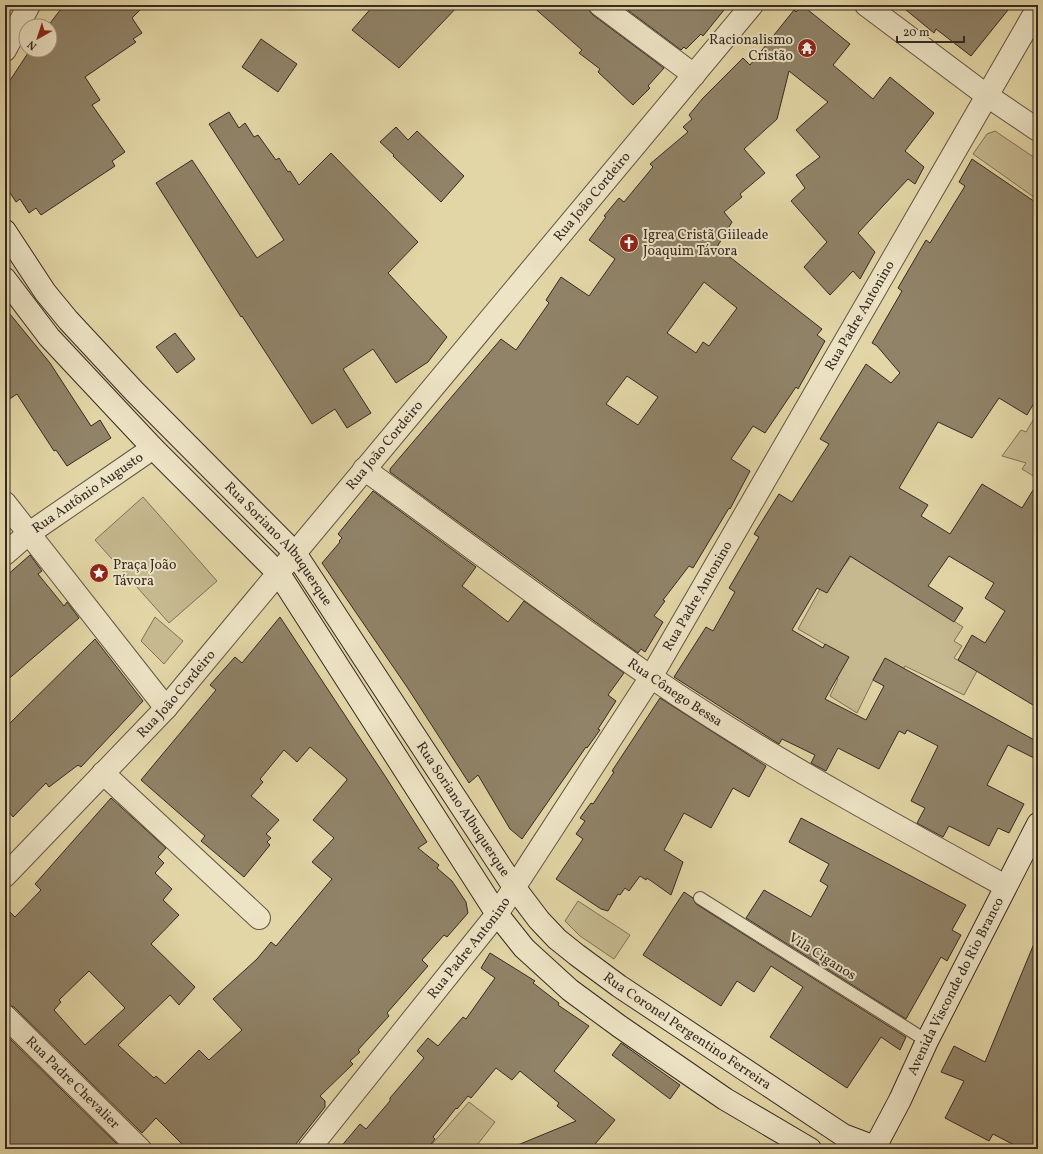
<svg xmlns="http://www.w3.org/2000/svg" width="1043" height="1154" viewBox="0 0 1043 1154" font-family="Vollkorn,serif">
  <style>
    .green { fill: #c6b990; stroke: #7e725a }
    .building { fill: #908368; stroke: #362a24; fill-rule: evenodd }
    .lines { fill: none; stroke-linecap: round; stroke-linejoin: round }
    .service-casing { stroke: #615544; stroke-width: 14 }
    .minor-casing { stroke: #615544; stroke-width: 24 }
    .tertiary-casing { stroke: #615544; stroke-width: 24 }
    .secondary-casing { stroke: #362a24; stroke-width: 24 }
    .service { stroke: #ede4c5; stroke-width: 12 }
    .minor { stroke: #ede4c5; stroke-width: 22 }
    .tertiary { stroke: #ede4c5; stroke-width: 22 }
    .secondary { stroke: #ede4c5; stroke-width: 22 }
    .labels { text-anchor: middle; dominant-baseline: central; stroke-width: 4; stroke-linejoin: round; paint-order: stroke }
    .poi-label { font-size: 14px; fill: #362a24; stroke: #ede4c5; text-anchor: start }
    .street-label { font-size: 14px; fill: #362a24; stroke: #ede4c5 }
  </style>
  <rect width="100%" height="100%" fill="#e3d6a6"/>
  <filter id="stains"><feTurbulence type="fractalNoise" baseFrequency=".005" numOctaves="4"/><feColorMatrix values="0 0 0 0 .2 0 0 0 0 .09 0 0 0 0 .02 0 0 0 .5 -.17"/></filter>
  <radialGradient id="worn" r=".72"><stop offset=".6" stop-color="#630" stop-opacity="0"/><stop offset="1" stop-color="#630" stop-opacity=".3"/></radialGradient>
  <g class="green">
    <path d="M995 131 1038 160V200L973 154 987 134Z"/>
    <path d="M1038 412V479L1022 469 1026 463 1002 456 1021 430 1026 432Z"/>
    <path d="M143 497 217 581 169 623 95 540Z"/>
    <path d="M852 555 963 627 954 641 962 646 954 658 977 671 964 695 905 666 895 683 877 672 857 713 830 696 838 679 815 664 826 645 798 629 836 560 844 566Z"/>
    <path d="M155 617 183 641 164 664 141 641Z"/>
    <path d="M578 901 630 935 614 959 580 936 565 921Z"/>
    <path d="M469 1102 495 1122 474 1149H439L432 1144Z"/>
  </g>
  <g class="building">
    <path d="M64 5H145L132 18 142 33 133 39 136 42 85 77 100 100 92 105 125 152 112 161 115 166 41 215 36 208 29 213 20 199 16 202 5 185V88L30 50H50V26H48Z"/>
    <path d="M374 5H459L399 68 352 30Z"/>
    <path d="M531 5H588L589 10 593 15 664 68 648 86 650 88 633 105 598 72 600 69 579 53 582 50Z"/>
    <path d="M621 5H728L703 36 701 34 686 49 684 47 681 50Z"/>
    <path d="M802 5 850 44 833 65 873 99 890 77 934 113 905 151 924 167 915 184 908 179 858 233 875 252 860 279 853 271 830 295 804 267 827 242 791 201 805 188 796 175 820 157 796 130 828 102 789 71 777 119 744 149 765 173 740 194 742 197 724 212 732 222 717 247 822 329 817 335 825 341 798 389 796 387 765 433 753 426 731 459 750 471 730 509 729 508 693 568 689 566 663 600 665 601 654 616 663 622 645 652 641 649 638 653 390 472V469L501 339 516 350 549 303 546 300 561 277 589 296 615 259 589 240 606 217 604 216 619 198 624 202 653 167 650 164 688 132 683 127 692 119 689 115 703 98 743 58 750 65 794 10 796 12ZM704 282 737 308 709 346 703 342 696 353 667 333ZM627 376 658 397 638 425 606 404Z"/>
    <path d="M900 5H1012L971 56 936 29 934 33Z"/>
    <path d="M261 39 297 64 278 92 242 67Z"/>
    <path d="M229 112 239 128 245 123 254 137 258 135 276 160 279 158 288 172 290 171 299 185 331 153 418 242 388 273 447 337 428 362 396 383 373 349 343 369 371 413 347 428 335 409 312 424 242 316 241 317 156 183 192 160 257 258 284 240 209 124Z"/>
    <path d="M396 127 408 140 417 131 464 176 441 202 393 156 394 155 380 142Z"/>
    <path d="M972 159 1038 204V396L1027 415 999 398 972 438 938 422 899 488 928 505 921 516 950 534 982 484 1022 508 1038 482V708L958 660 972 635 985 643 1005 611 985 598 994 583 949 556 928 586 963 608 954 622 850 556 827 593 817 588 792 630 823 648 825 644 849 657 825 699 866 720 884 686 873 680 885 658 1038 742V760L1008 745 987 785 1024 804 1009 833 998 828 989 846 949 826 943 837 917 823 925 808 911 801 938 746 907 730 905 734 899 731 879 769 838 748 826 771 811 763 815 755 782 739 779 744 674 677 706 627 713 631 735 592 729 588 759 537 754 534 779 494 792 502 829 444 820 439 866 364 891 383 900 373 877 346 872 343 902 291 898 288 926 240 930 243 965 186 959 182Z"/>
    <path d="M5 308 50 363 91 426 100 420 111 438 67 466 56 450 54 451 17 394 5 402Z"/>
    <path d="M175 333 195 359 177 373 156 347Z"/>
    <path d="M373 491 476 567 462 586 508 622 524 601 624 673 608 695 616 701 598 729 600 730 587 748 586 747 522 839 510 829 478 775 469 783 407 687 322 563 340 542 339 541 342 538 338 534Z"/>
    <path d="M30 555 42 571 38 574 64 606 67 602 79 618 5 682V577Z"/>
    <path d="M280 617 387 779 427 842 418 848 439 865 437 868 452 881 466 902 468 913 447 937 444 935 422 960 428 966 387 1013 389 1016 358 1050 360 1052 350 1061 353 1064 320 1096 325 1101V1107L292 1149H187L156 1118 142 1133 14 1007 5 1004V907L15 917 41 890 35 884 111 798 166 848 158 857 164 863 155 873 172 889 163 900 179 915 151 944 195 987 179 1005 170 995 118 1045 154 1078 156 1076 165 1084 199 1050 209 1060 242 1030 213 999 257 959 271 942 276 946 332 879 312 862 334 838 313 820 347 780 346 778 310 747 297 762 284 750 260 779 263 782 251 796 279 820 266 834 271 838 267 842 270 845 244 877 201 841 205 836 141 780 216 690 210 685 235 657 242 663ZM89 971 125 1008 85 1045 54 1010 61 1002 59 1000Z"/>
    <path d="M95 639 143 701 81 767 78 765 49 787 46 783 13 817 5 807V728Z"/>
    <path d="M660 698 766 766 749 797 733 788 711 828 684 813 664 850 683 862 671 895 647 878 646 880 640 876 629 891 625 888 620 895 618 894 608 911 601 909 556 879 583 839 576 834 585 821 580 818 591 803 593 804 614 772 612 771Z"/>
    <path d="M801 818 966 905 952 930 961 935 947 961 941 957 906 1019 746 918 764 890 811 917 828 886 820 881 829 864 789 842Z"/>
    <path d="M684 892 693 898 696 904 906 1037 900 1050 881 1037 847 1088 770 1037 803 987 771 966 754 992 737 981 721 1006 643 955Z"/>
    <path d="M1038 934V1149H1022L993 1134 989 1141 945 1118 964 1081 941 1072 954 1046 985 1062Z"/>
    <path d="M490 953 535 981 533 983 559 1003 558 1005 589 1026 554 1071 615 1120 591 1149H508L576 1121 557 1106 559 1103 520 1071 512 1080 496 1068 471 1098 468 1096 457 1109 456 1108 433 1137 435 1139 427 1149H339L360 1124 366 1129 390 1101V1098L424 1058 417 1051 428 1038 438 1046 463 1017 466 1019 495 978 481 968Z"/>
    <path d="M5 1034 122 1149H5V1078L10 1074 5 1070Z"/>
    <path d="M621 1043 680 1085 670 1099 612 1055Z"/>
  </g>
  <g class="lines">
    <g class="service-casing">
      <path id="service" d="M700 898 927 1041"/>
    </g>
    <g class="minor-casing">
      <g id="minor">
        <path d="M600 5 694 75"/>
        <path id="s1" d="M364 469C460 538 554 610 651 677 764 755 885 819 1005 886"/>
        <path d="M5 503 166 708"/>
        <path id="s2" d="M295 553 752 5"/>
        <path d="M103 773 259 918"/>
        <path id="s3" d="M5 1016 140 1149"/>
        <path id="s4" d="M309 1149 497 914 651 677 1036 11"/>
      </g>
    </g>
    <g class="tertiary-casing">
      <g id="tertiary">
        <path d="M866 5 986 95 1038 130"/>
        <path d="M5 50 29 5"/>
        <path id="s5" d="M5 554 28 534 153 448"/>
        <path id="s6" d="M5 876 166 708 295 553"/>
      </g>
    </g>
    <g class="secondary-casing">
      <g id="secondary">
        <path id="s7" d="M5 231 45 292 68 320 134 391 295 553 514 887 539 920 557 939 577 955 619 986 843 1135 880 1149"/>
        <path d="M5 279 49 337 153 448 279 574 497 914 524 948 570 990 619 1026 725 1099 810 1149"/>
        <path id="s8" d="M874 1149 900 1100 927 1041 1038 824"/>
      </g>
    </g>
    <use href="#service" class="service"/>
    <use href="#minor" class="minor"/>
    <use href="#tertiary" class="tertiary"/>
    <use href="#secondary" class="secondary"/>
  </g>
  <defs>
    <g id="temple-disc" transform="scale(1)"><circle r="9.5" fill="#8f2418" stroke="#ede4c5"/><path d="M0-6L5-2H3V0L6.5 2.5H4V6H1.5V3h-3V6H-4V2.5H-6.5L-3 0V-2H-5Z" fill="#fff"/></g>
    <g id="church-disc" transform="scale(1)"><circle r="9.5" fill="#8f2418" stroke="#ede4c5"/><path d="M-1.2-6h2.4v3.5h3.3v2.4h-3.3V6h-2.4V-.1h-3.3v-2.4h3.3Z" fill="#fff"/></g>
    <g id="sight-disc" transform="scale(1)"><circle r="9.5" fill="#8f2418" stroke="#ede4c5"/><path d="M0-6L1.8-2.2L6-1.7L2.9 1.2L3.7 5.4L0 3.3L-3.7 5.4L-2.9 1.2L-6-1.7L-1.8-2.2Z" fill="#fff"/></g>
  </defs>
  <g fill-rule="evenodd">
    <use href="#temple-disc" x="807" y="48"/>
    <use href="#church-disc" x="629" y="243"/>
    <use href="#sight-disc" x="99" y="573"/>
  </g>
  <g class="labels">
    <g class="poi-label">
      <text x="793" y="40" text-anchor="end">Racionalismo<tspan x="793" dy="16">Cristão</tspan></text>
      <text x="643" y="235">Igrea Cristã Giileade<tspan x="643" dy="16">Joaquim Távora</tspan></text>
      <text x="113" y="565">Praça João<tspan x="113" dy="16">Távora</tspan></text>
    </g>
    <g class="street-label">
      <text stroke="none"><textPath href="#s2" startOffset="464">Rua João Cordeiro</textPath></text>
      <text stroke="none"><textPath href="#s4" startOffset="1001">Rua Padre Antonino</textPath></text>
      <text stroke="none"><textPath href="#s2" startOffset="140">Rua João Cordeiro</textPath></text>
      <text stroke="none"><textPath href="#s5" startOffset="103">Rua Antônio Augusto</textPath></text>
      <text stroke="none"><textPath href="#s7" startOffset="417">Rua Soriano Albuquerque</textPath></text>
      <text stroke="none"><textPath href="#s4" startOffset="677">Rua Padre Antonino</textPath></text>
      <text stroke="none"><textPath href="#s1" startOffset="383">Rua Cônego Bessa</textPath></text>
      <text stroke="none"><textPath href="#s6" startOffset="250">Rua João Cordeiro</textPath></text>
      <text stroke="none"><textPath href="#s7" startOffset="741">Rua Soriano Albuquerque</textPath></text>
      <text stroke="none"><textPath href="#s4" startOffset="257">Rua Padre Antonino</textPath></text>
      <text transform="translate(822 957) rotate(32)">Vila Ciganos</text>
      <text stroke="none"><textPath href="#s8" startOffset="182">Avenida Visconde do Rio Branco</textPath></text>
      <text stroke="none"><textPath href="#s7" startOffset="1061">Rua Coronel Pergentino Ferreira</textPath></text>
      <text stroke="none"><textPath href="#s3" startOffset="95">Rua Padre Chevalier</textPath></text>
    </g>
  </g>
  <rect width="1043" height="1154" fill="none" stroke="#e3d6a6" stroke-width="20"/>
  <rect x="6" y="6" width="1031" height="1142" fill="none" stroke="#362a24" stroke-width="2"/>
  <rect x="10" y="10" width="1023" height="1134" fill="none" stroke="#362a24"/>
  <g transform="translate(38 38) rotate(219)"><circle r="19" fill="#ede4c5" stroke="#a49a85"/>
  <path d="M0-3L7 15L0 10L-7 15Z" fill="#8f2418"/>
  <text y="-6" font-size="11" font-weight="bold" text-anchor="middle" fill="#362a24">N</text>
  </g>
  <path d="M897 36v6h67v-6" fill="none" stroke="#362a24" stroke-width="2"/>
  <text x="903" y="36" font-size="12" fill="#362a24" stroke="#ede4c5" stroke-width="3" paint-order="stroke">20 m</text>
  <rect width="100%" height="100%" filter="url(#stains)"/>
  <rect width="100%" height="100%" fill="url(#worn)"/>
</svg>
